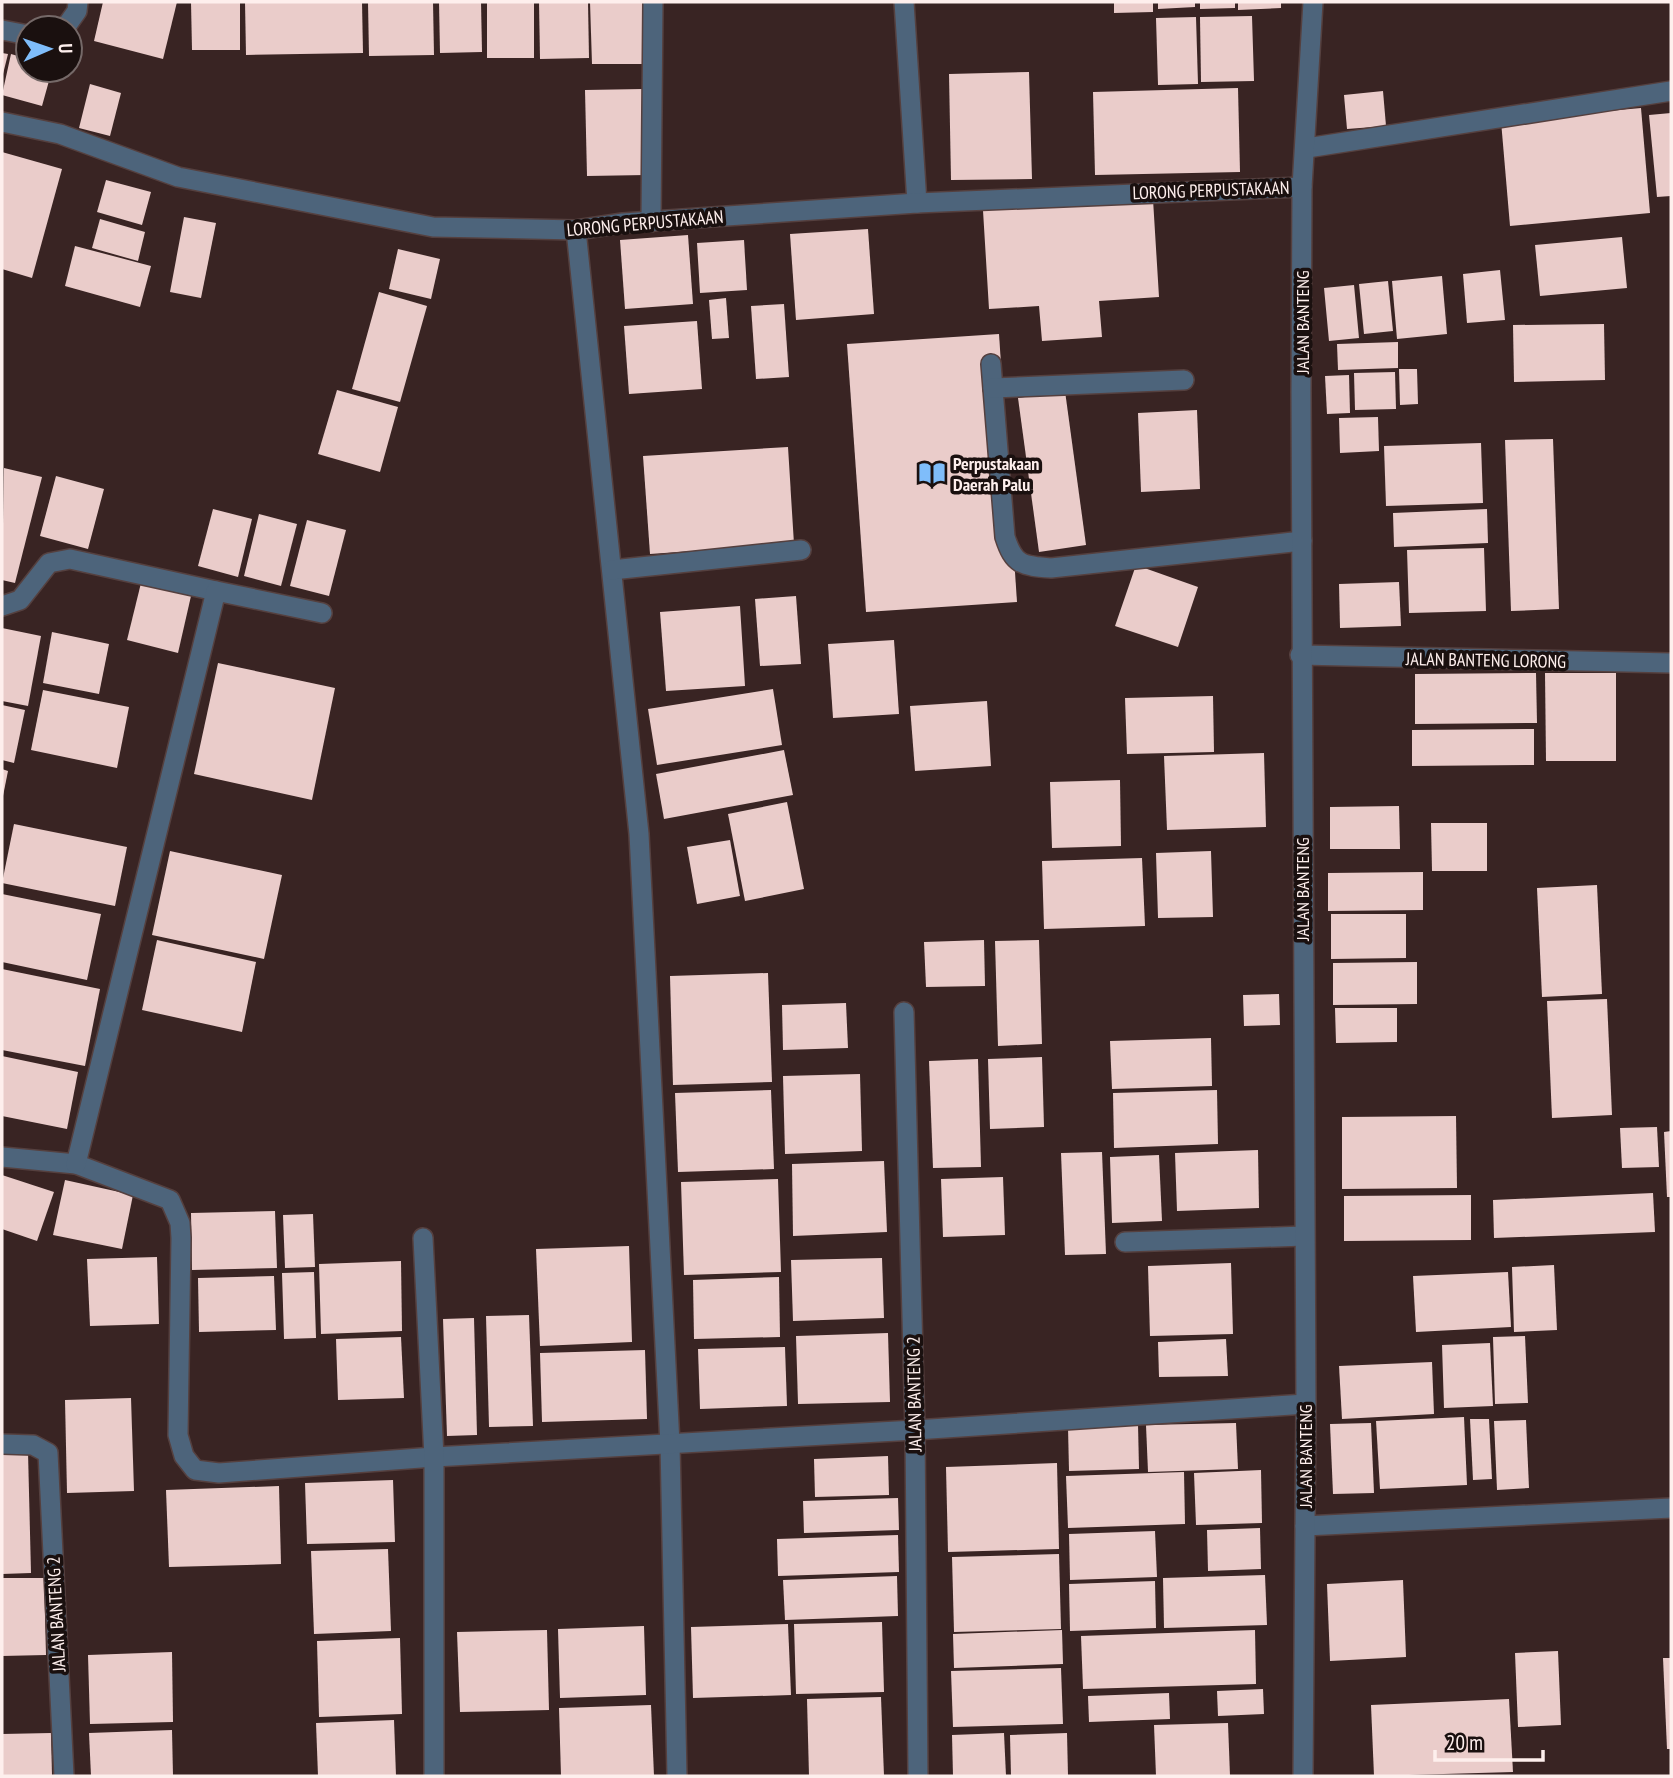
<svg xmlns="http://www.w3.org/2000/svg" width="1673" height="1778" viewBox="0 0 1673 1778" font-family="'PT Sans Narrow',sans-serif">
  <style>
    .building { fill: #eaccca }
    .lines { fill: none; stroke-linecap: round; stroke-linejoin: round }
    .minor-casing { stroke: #55403f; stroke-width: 22 }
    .tertiary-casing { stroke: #55403f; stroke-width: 22 }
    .minor { stroke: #4d647b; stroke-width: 19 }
    .tertiary { stroke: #4d647b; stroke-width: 19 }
    .labels { text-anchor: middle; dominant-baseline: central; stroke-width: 7; stroke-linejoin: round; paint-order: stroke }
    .street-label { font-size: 18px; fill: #feefed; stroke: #1a100f }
    .poi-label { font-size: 18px; font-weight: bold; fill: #feefed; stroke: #1a100f; text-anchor: start }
  </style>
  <rect width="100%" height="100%" fill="#392423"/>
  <g class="building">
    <path d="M103 2H177L163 59 94 41Z"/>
    <path d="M191 2H240V50H192Z"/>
    <path d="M245 2H362L363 53 246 55Z"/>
    <path d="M368 2H433L434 55 369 56Z"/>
    <path d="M439 2H481L482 52 440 53Z"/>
    <rect x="487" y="2" width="47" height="56"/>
    <path d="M539 2H588L589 58 540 59Z"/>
    <path d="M590 2H643L644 64H592Z"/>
    <path d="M1114 2H1153V12L1114 13Z"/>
    <path d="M1158 2H1195V7L1158 9Z"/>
    <path d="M1200 2H1235V8L1200 9Z"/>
    <path d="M1238 2H1281V8L1238 10Z"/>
    <path d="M1252 16 1254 81 1201 82 1200 17Z"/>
    <path d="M1196 17 1198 84 1158 85 1156 18Z"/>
    <path d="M2 53 8 54 3 74H2Z"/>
    <path d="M11 54 28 59V70H52L42 106 2 95Z"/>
    <path d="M1029 72 1032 179 951 180 949 74Z"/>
    <path d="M90 84 121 93 110 136 79 128Z"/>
    <path d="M1238 88 1240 172 1095 175 1093 92Z"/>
    <path d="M643 89 646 175 587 176 585 90Z"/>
    <path d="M1383 91 1386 126 1347 129 1344 95Z"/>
    <path d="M1641 108 1650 213 1510 226 1501 121Z"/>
    <path d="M1671 113V196L1657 197 1649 115Z"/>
    <path d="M2 152 62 169 32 278 2 269Z"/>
    <path d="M106 180 151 192 142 225 97 212Z"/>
    <path d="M1152 183 1159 297 1099 301 1102 337 1042 341 1039 306 989 309 982 194Z"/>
    <path d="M184 217 216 223 201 298 170 292Z"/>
    <path d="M100 219 145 232 138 261 92 248Z"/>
    <path d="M868 229 874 314 796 320 790 234Z"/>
    <path d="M688 235 693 304 625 309 620 240Z"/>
    <path d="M1622 237 1627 288 1540 296 1535 245Z"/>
    <path d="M744 240 747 290 700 293 697 243Z"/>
    <path d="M75 246 151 266 140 307 65 286Z"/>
    <path d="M398 249 440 259 431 299 389 289Z"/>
    <path d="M1500 270 1505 320 1467 323 1463 274Z"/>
    <path d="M1442 276 1447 334 1397 339 1392 281Z"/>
    <path d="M1388 281 1393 331 1364 334 1359 284Z"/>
    <path d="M1354 285 1359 338 1329 341 1324 288Z"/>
    <path d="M379 292 427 306 400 402 352 389Z"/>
    <path d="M726 298 729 338 712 339 709 300Z"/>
    <path d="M784 304 789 377 756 379 751 306Z"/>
    <path d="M697 321 702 389 629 394 624 326Z"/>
    <path d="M1604 324 1605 380 1514 382 1513 325Z"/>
    <path d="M999 334 1017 602 866 612 847 344Z"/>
    <path d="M1398 342V368L1338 370 1337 344Z"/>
    <path d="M1399 369H1417L1418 404 1400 405Z"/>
    <path d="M1395 372 1396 409 1355 410 1354 373Z"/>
    <path d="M1349 375 1350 413 1327 414 1325 376Z"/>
    <path d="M337 390 398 407 380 472 318 454Z"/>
    <path d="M1065 391 1086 545 1039 552 1018 398Z"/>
    <path d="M1197 410 1200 489 1141 492 1138 413Z"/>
    <path d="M1378 417 1379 451 1340 453 1339 418Z"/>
    <path d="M1553 439 1559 609 1511 611 1505 440Z"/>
    <path d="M1481 443 1483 503 1386 506 1384 446Z"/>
    <path d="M788 447 794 544 650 554 643 456Z"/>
    <path d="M4 468 42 477 15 583 2 580Z"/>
    <path d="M56 476 104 489 88 549 40 536Z"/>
    <path d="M213 509 252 519 238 577 198 566Z"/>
    <path d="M1487 509 1488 543 1394 547 1393 513Z"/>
    <path d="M259 514 297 524 281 586 244 576Z"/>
    <path d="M307 520 346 530 329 596 290 586Z"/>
    <path d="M1484 548 1486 611 1409 613 1407 550Z"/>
    <path d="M1136 565 1198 587 1178 647 1115 626Z"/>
    <path d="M1399 582 1401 626 1340 628 1339 584Z"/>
    <path d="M141 583 191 596 178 653 127 640Z"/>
    <path d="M796 596 801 664 760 666 755 599Z"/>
    <path d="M740 606 745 686 666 691 660 612Z"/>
    <path d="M2 628 41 636 28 706 2 701Z"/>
    <path d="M52 632 109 644 99 694 43 683Z"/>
    <path d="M894 640 899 714 833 718 828 644Z"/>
    <path d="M218 663 335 688 312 800 194 774Z"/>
    <path d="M1536 673 1537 723 1415 724V674Z"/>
    <path d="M1545 673H1616V761H1546Z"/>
    <path d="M773 689 782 745 657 765 648 709Z"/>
    <path d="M43 690 129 707 117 768 31 750Z"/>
    <path d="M1213 696 1214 752 1127 754 1125 698Z"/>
    <path d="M987 701 991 766 915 771 910 706Z"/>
    <path d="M2 705 25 710 14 763 2 760Z"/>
    <path d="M1534 729V765L1412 766V730Z"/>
    <path d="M784 750 793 795 664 819 656 774Z"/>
    <path d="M1264 753 1266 827 1167 830 1164 756Z"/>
    <path d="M2 769 8 771 3 796H2Z"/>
    <path d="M1120 780 1121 846 1052 848 1050 782Z"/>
    <path d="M787 802 804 889 745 901 728 814Z"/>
    <path d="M1399 806 1400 849H1330V807Z"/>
    <path d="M1431 823H1487V871H1432Z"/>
    <path d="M14 824 127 847 115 906 2 883Z"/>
    <path d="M730 840 740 896 697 904 687 847Z"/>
    <path d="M170 851 282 875 264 959 152 935Z"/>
    <path d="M1211 851 1213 917 1158 918 1156 853Z"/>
    <path d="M1142 858 1145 926 1044 929 1042 861Z"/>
    <path d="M1423 872V910L1328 911V873Z"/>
    <path d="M1597 885 1602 994 1542 997 1537 888Z"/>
    <path d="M2 894 101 914 87 980 2 962Z"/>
    <path d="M1331 914H1406V958L1331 959Z"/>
    <path d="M157 940 256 962 242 1032 142 1010Z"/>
    <path d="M984 940 985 986 926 987 924 942Z"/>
    <path d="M1039 940 1042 1044 998 1046 995 941Z"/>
    <path d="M1417 962V1004L1333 1005V963Z"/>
    <path d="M2 969 100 989 85 1066 2 1050Z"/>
    <path d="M768 973 772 1082 673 1085 670 976Z"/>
    <path d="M1279 994 1280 1025 1244 1026 1243 995Z"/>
    <path d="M1607 999 1612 1115 1552 1118 1547 1001Z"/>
    <path d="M846 1003 848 1048 783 1050 782 1005Z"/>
    <path d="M1335 1008H1397V1042L1336 1043Z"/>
    <path d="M1211 1038 1212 1086 1112 1089 1110 1041Z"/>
    <path d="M2 1056 78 1072 67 1129 2 1116Z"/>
    <path d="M1042 1057 1044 1127 990 1129 988 1059Z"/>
    <path d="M978 1059 981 1167 933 1168 929 1061Z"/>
    <path d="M860 1074 862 1151 785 1154 783 1076Z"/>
    <path d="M771 1090 774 1169 678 1172 675 1093Z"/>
    <path d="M1217 1090 1218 1144 1114 1148 1113 1093Z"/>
    <path d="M1456 1116 1457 1188 1342 1189V1117Z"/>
    <path d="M1657 1127 1659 1167 1622 1168 1620 1128Z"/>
    <path d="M1671 1131V1197H1667L1664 1132Z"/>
    <path d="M1258 1150 1259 1208 1177 1211 1175 1153Z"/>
    <path d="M1102 1152 1106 1254 1065 1255 1061 1153Z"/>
    <path d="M1159 1155 1162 1221 1112 1223 1110 1157Z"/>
    <path d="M884 1161 887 1232 793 1236 792 1164Z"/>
    <path d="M2 1175 54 1192 37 1241 2 1229Z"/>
    <path d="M1003 1177 1005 1235 943 1237 941 1179Z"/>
    <path d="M778 1179 781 1272 684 1275 681 1182Z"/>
    <path d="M65 1180 133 1195 122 1249 53 1235Z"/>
    <path d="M1653 1193 1655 1232 1494 1238 1493 1200Z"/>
    <path d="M1471 1195V1240L1344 1241V1196Z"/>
    <path d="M275 1211 277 1268 192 1270 191 1213Z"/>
    <path d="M313 1214 315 1267 285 1268 283 1215Z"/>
    <path d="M629 1246 632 1342 540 1346 536 1249Z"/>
    <path d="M157 1257 159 1324 90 1326 87 1259Z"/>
    <path d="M882 1258 884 1318 793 1321 791 1260Z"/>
    <path d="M401 1261 402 1331 321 1334 319 1264Z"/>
    <path d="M1231 1263 1233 1334 1150 1336 1148 1266Z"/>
    <path d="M1554 1265 1557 1330 1514 1332 1512 1267Z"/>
    <path d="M314 1272 316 1338 284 1339 282 1273Z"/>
    <path d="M1508 1272 1511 1327 1416 1332 1413 1276Z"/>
    <path d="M274 1276 276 1330 199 1332 198 1278Z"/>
    <path d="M779 1277 780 1337 694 1339 693 1280Z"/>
    <path d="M529 1315 533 1426 489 1427 486 1316Z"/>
    <path d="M474 1318 477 1435 447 1436 443 1319Z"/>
    <path d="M888 1333 890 1402 798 1404 796 1336Z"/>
    <path d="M1525 1336 1528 1403 1495 1404 1493 1337Z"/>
    <path d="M401 1337 404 1398 338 1400 336 1339Z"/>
    <path d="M1226 1339 1228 1376 1159 1377 1158 1342Z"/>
    <path d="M1490 1343 1493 1406 1444 1408 1442 1345Z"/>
    <path d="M785 1347 787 1406 700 1409 698 1349Z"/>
    <path d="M645 1350 647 1419 542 1422 540 1353Z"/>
    <path d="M1432 1362 1434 1414 1342 1419 1339 1366Z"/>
    <path d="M131 1398 134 1491 67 1493 65 1400Z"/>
    <path d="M1464 1417 1467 1485 1380 1489 1376 1421Z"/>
    <path d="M1470 1419H1489L1492 1479 1473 1480Z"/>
    <path d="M1526 1420 1529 1488 1497 1490 1494 1421Z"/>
    <path d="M1236 1423 1238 1469 1148 1472 1146 1425Z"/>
    <path d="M1371 1423 1374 1493 1333 1494 1330 1424Z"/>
    <path d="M1138 1424 1139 1469 1069 1471 1068 1427Z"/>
    <path d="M2 1452H28L31 1573 2 1574Z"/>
    <path d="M888 1456 889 1495 815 1497 814 1459Z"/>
    <path d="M1057 1463 1059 1549 948 1552 946 1467Z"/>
    <path d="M1261 1470 1262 1523 1196 1525 1194 1473Z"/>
    <path d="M1184 1472 1185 1524 1068 1528 1066 1476Z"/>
    <path d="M393 1480 395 1542 307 1544 305 1483Z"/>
    <path d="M279 1486 281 1564 169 1567 166 1490Z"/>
    <path d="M898 1498 899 1530 804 1533 803 1501Z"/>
    <path d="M1260 1528 1261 1569 1208 1571 1207 1530Z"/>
    <path d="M1155 1531 1157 1577 1070 1580 1069 1534Z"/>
    <path d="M898 1535 899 1572 778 1576 777 1539Z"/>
    <path d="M388 1549 391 1631 314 1634 311 1551Z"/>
    <path d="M1059 1554 1061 1629 954 1632 952 1557Z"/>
    <path d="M1265 1575 1267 1625 1164 1628 1163 1578Z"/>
    <path d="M897 1576 898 1616 785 1620 783 1580Z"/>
    <path d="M2 1578H44L46 1655 2 1656Z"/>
    <path d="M1403 1580 1406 1657 1330 1661 1327 1584Z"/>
    <path d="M1155 1581 1156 1628 1070 1631 1069 1584Z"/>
    <path d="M882 1622 884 1692 796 1694 794 1624Z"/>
    <path d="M788 1624 791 1695 693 1698 691 1627Z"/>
    <path d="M644 1626 646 1695 560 1698 558 1629Z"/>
    <path d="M547 1630 549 1710 460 1712 457 1632Z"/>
    <path d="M1062 1630 1063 1664 954 1668 953 1634Z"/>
    <path d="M1255 1630 1256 1684 1083 1689 1081 1636Z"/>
    <path d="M400 1638 402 1714 319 1717 317 1641Z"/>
    <path d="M1558 1651 1561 1725 1518 1727 1515 1653Z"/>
    <path d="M172 1652 173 1722 90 1724 88 1655Z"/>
    <path d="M1663 1658H1671V1749H1667Z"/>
    <path d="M1061 1668 1063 1724 953 1727 951 1671Z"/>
    <path d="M1263 1689 1264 1714 1218 1716 1217 1691Z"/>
    <path d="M1169 1693 1170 1719 1089 1722 1088 1696Z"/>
    <path d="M881 1697 884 1776H809L807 1699Z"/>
    <path d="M1509 1699 1513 1772 1374 1776 1371 1705Z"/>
    <path d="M651 1705 654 1776H561L559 1708Z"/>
    <path d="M394 1720 396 1776H318L316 1723Z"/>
    <path d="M1228 1723 1230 1776H1156L1154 1725Z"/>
    <path d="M172 1730 173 1776H91L89 1733Z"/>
    <path d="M51 1733 52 1776H2V1734Z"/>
    <path d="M1004 1733 1006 1776H953L952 1735Z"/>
    <path d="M1067 1733 1068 1776H1011L1010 1735Z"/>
  </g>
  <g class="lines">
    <g class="minor-casing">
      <g id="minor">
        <path d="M904 2 917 203"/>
        <path d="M65 28 77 11 78 2"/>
        <path d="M2 30 28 35"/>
        <path d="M2 122 60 134 178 177 433 227 576 230 623 223 917 203 1302 187"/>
        <path d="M1307 148 1671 91"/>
        <path d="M651 222 653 2"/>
        <path d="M576 230 639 834 670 1444 677 1776"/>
        <path d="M991 364 1005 537C1014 565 1022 566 1051 568L1302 541"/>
        <path d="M993 388 1184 380"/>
        <path d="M612 570 801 550"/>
        <path d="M2 606 20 600 49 563 70 559 216 591"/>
        <path d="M1300 655 1671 663"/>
        <path d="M904 1012 915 1430 918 1776"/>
        <path d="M2 1157 76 1164 170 1200 180 1223 181 1238 178 1435 184 1456 195 1470 219 1473 434 1457 915 1430 1306 1404"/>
        <path d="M76 1164 216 591 322 613"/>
        <path d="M423 1238 434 1457V1776"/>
        <path d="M1125 1242 1304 1236"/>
        <path d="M2 1444 33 1445 48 1453 64 1776"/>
        <path d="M1305 1526 1671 1508"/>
      </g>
    </g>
    <g class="tertiary-casing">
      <path id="tertiary" d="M1303 1776 1306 1404 1301 392 1302 187 1313 2"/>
    </g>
    <use href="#minor" class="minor"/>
    <use href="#tertiary" class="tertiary"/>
  </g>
  <defs>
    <g id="library-bare" transform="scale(2.1)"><path d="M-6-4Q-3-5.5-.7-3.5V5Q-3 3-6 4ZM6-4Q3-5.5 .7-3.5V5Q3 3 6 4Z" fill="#7fbdfa" stroke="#1a100f" stroke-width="2.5" paint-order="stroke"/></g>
  </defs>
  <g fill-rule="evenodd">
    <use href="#library-bare" x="932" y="473"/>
  </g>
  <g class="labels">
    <g class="street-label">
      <text transform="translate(1211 190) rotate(-2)">LORONG PERPUSTAKAAN</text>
      <text transform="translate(645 223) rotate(-5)">LORONG PERPUSTAKAAN</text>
      <text transform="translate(1302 322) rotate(-90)">JALAN BANTENG</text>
      <text transform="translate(1486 660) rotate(1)">JALAN BANTENG LORONG</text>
      <text transform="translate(1302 889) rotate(-90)">JALAN BANTENG</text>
      <text transform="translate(914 1394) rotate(-91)">JALAN BANTENG 2</text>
      <text transform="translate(1305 1456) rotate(-90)">JALAN BANTENG</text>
      <text transform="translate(56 1614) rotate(-93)">JALAN BANTENG 2</text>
    </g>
    <g class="poi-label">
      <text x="953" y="463">Perpustakaan<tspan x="953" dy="21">Daerah Palu</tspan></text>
    </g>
  </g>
  <rect width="1673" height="1778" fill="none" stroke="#feefed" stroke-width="7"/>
  <g transform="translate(49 49) rotate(88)"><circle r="33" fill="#1a100f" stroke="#756968" stroke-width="2"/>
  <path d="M0-5L12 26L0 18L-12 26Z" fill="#7fbdfa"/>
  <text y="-10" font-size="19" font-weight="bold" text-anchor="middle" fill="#feefed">U</text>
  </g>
  <path d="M1435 1750v10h108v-10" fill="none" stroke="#feefed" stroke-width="3.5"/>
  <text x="1446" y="1750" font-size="21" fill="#feefed" stroke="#1a100f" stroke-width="5" paint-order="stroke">20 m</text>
</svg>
